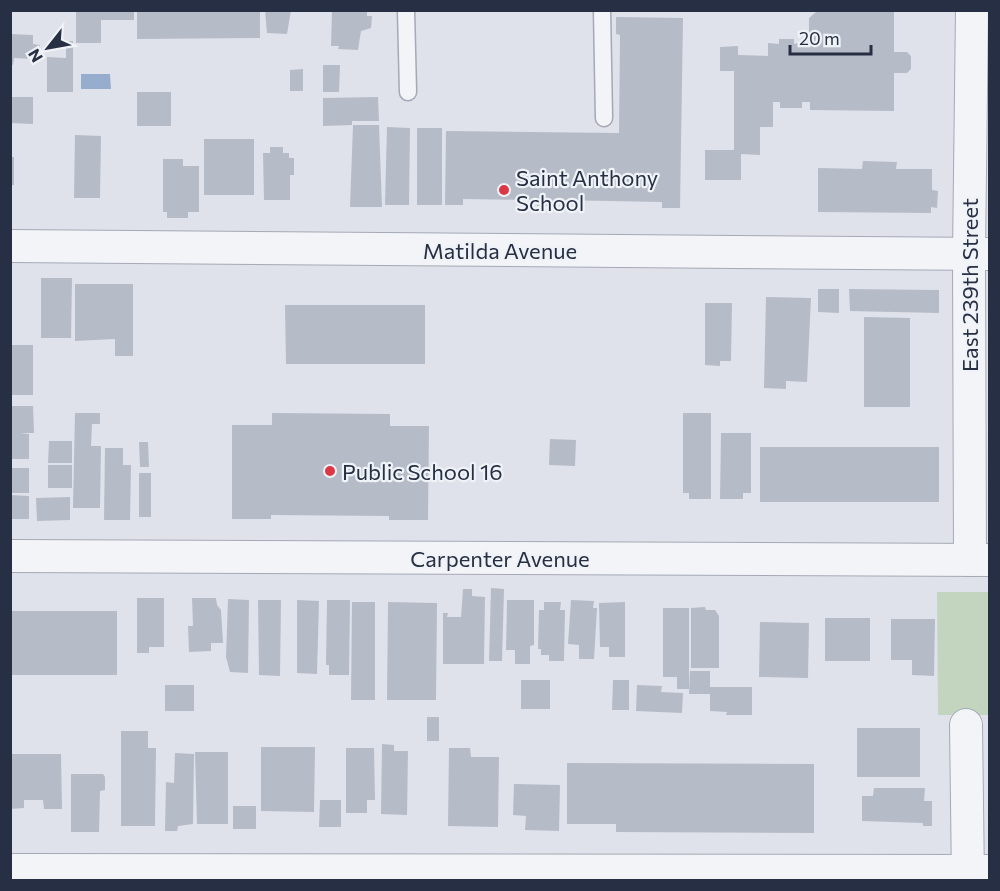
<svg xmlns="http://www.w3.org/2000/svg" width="1000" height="891" viewBox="0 0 1000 891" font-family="Commissioner,sans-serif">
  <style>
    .green { fill: #c3d5bf }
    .water { fill: #96adce }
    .building { fill: #b6bbc8 }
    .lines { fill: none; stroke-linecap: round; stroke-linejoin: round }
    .lane-casing { stroke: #a4a9b5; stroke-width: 19 }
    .street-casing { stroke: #a4a9b5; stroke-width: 34 }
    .lane { stroke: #f2f4f8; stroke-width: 16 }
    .street { stroke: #f2f4f8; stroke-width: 32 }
    .poi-dot { fill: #dc3745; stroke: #eff2f7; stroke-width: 2 }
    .labels { text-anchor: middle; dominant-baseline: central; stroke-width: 4.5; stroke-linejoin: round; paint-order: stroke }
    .poi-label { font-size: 22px; fill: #262f43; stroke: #eff2f7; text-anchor: start }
    .street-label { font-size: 22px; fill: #262f43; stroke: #eff2f7 }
  </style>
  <rect width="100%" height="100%" fill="#dfe2ea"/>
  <path class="green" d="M937 592H989V715H938Z"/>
  <path class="water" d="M81 74H110L111 89H81Z"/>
  <g class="building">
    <path d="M76 10H134V20H101V43H76Z"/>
    <path d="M137 10H260V38L137 39Z"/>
    <path d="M265 10H291L287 34 267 33Z"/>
    <path d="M332 10H367V16H372L371 28 361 31 358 50 338 49 339 46H331Z"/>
    <path d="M816 12H894V52H907L911 56V69L907 73H894V111L810 110V102H802V108H780V102H773V127H760V155L741 154V180H705V150H734V71H720V47L738 46V55L768 56V43L779 44V39H794V44L798 43 803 39H809V18Z"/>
    <path d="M616 17 683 18 680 208H662V202L555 200V206H537L538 200 463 199V205H445L446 131 619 133 620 35 616 34Z"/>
    <path d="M10 34 33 35V44L40 45 39 56 33 55 32 59 14 58 13 65H10Z"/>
    <path d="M66 41H73V92H47V57L66 58Z"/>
    <path d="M323 65H340L339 92H323Z"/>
    <path d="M303 69V91H290V70Z"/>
    <rect x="137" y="92" width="34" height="34"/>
    <path d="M10 97H33V124L10 123Z"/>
    <path d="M378 97 379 121H352V125L323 126V98Z"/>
    <path d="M353 125H379L382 207H350Z"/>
    <path d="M387 127 410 128 409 205H385Z"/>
    <rect x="417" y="128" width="25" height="77"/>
    <path d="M75 135 101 136 100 198H74Z"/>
    <rect x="204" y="139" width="50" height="56"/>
    <path d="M270 147H283V153H289V158H294V175H290V200H264L263 153H270Z"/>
    <rect x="10" y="157" width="4" height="28"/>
    <path d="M163 159H183V166H199V212H188V218H167V212H163Z"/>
    <path d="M863 161 897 162 896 169H932V190L938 191 937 208 931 207V213L818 212V168L862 169Z"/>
    <path d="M41 278H72L71 338H41Z"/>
    <path d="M75 284H133V356H115V339L75 341Z"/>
    <path d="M818 289H839V313L818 312Z"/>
    <path d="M849 289 939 290V313L850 311Z"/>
    <path d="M766 297 811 298 807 382 786 381V389L764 388Z"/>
    <path d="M705 303H732L731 361H720V366L705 365Z"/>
    <path d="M285 305H425V364H286Z"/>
    <path d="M864 317 910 318V407H864Z"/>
    <rect x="10" y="345" width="23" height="50"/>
    <path d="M10 406H33L34 433H20L29 434V459H10Z"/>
    <path d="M75 413H100V424H92L91 446H101L100 508H73Z"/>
    <path d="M272 413 390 414V426H429L428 520H389V516L271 515V519H232V425H272Z"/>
    <path d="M683 413H711V499H689V493H683Z"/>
    <path d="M721 433H751V493H743V499H720Z"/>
    <path d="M550 439 576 440 575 466 549 465Z"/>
    <path d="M49 441H72V463H48Z"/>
    <path d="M139 442H148L149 467H140Z"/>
    <rect x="760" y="447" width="179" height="55"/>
    <path d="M105 448H123V465H131L130 520H104Z"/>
    <rect x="48" y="465" width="24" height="23"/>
    <rect x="10" y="468" width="19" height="25"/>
    <rect x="139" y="473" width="12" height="44"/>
    <path d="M10 495 29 496V519H10Z"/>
    <path d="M70 497V520L37 521 36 498Z"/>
    <path d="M491 588 504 589 502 661H489Z"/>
    <path d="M463 589H472V596L485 597 484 664H443V613H448L447 617H461Z"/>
    <path d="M137 598H164V647H149V653H137Z"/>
    <path d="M192 598H216L217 605 221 610 223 643H211V651L189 652 188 626H193Z"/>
    <path d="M228 599 249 600 248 673 230 672 226 657Z"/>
    <path d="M258 600H281L280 676 259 675Z"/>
    <path d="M297 600 319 601 317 674 297 673Z"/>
    <path d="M327 600H350L349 675H329V665H326Z"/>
    <path d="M507 600H534V645L530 646V664H515V650H506Z"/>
    <path d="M571 600 594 601 593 608H597L594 659H579V645L568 644Z"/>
    <path d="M352 602H375V700H351Z"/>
    <path d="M388 602 437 603 436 700H387Z"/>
    <path d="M544 602H561L560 610H565L564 661H549V655H541V649H538L539 610H544Z"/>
    <path d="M625 602V657H609V647H600L599 603Z"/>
    <path d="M705 607 706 610H715L719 616V668H691V608Z"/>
    <path d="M663 608H689V689H677V677H663Z"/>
    <rect x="10" y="611" width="107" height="64"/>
    <rect x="825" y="618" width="45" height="43"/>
    <path d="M891 619H935L934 676 912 675V660H891Z"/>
    <path d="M760 622 809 623 808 678 759 677Z"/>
    <path d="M690 671H710V687H752V715H726L727 712 710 711V694H689Z"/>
    <rect x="521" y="680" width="29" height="29"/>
    <path d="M613 680H629V710H612Z"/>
    <rect x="165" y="685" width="29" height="26"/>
    <path d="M637 685 662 686 661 692 683 693 682 713 636 711Z"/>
    <rect x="427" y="717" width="12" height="24"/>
    <rect x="857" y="728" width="63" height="49"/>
    <path d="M121 731H148V748H156L155 826H121Z"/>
    <path d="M382 744 394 745V751H408L407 815 381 814Z"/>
    <path d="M261 747H315L314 812 261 811Z"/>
    <path d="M346 748H374L375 800H367V813H346Z"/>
    <path d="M449 748H470L471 757H499L498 827 448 826Z"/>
    <path d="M195 752H228V824H197Z"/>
    <path d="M175 753 194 754 193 824 178 826 177 831H165L166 782 174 783Z"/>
    <path d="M10 754H61L62 809H44L43 800H24V808L10 809Z"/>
    <path d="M567 763 814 764V833L616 832V824H567Z"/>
    <path d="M71 774H103L105 777V790L100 791 99 832H71Z"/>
    <path d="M514 784 560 785 559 831 525 830 526 816 513 815Z"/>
    <path d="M874 788H925L924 801H932V826H923V823L862 821V796H873Z"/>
    <path d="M320 800H341V827H319Z"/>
    <rect x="233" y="806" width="23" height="23"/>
  </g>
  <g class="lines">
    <g class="lane-casing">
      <g id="lane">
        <path d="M406 10 408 92"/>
        <path d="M602 10 604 118"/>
      </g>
    </g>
    <g class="street-casing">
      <g id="street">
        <path d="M10 246 990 254"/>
        <path d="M10 556 990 560"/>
        <path d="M970 560 969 254 972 10"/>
        <path d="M966 725 968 880"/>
        <path d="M10 870 990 871"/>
      </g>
    </g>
    <use href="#lane" class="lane"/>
    <use href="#street" class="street"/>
  </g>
  <g class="poi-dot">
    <circle cx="504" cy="190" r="6"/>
    <circle cx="330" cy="471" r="6"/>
  </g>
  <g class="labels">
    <g class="poi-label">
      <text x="516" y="177">Saint Anthony<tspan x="516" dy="25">School</tspan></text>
      <text x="342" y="471">Public School 16</text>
    </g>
    <g class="street-label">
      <text x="500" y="250">Matilda Avenue</text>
      <text transform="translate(969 285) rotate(-90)">East 239th Street</text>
      <text x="500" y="558">Carpenter Avenue</text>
    </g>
  </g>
  <rect width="1000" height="891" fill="none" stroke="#262f43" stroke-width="24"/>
  <g transform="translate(48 48) rotate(239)" stroke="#eff2f7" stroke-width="4.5" paint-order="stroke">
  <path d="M0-4.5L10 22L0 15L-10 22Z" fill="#262f43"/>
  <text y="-9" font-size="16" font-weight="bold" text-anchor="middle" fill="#262f43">N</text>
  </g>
  <path d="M790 45v9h81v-9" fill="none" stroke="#262f43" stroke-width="3"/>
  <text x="799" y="45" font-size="18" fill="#262f43" stroke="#eff2f7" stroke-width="4.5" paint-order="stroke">20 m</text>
</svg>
